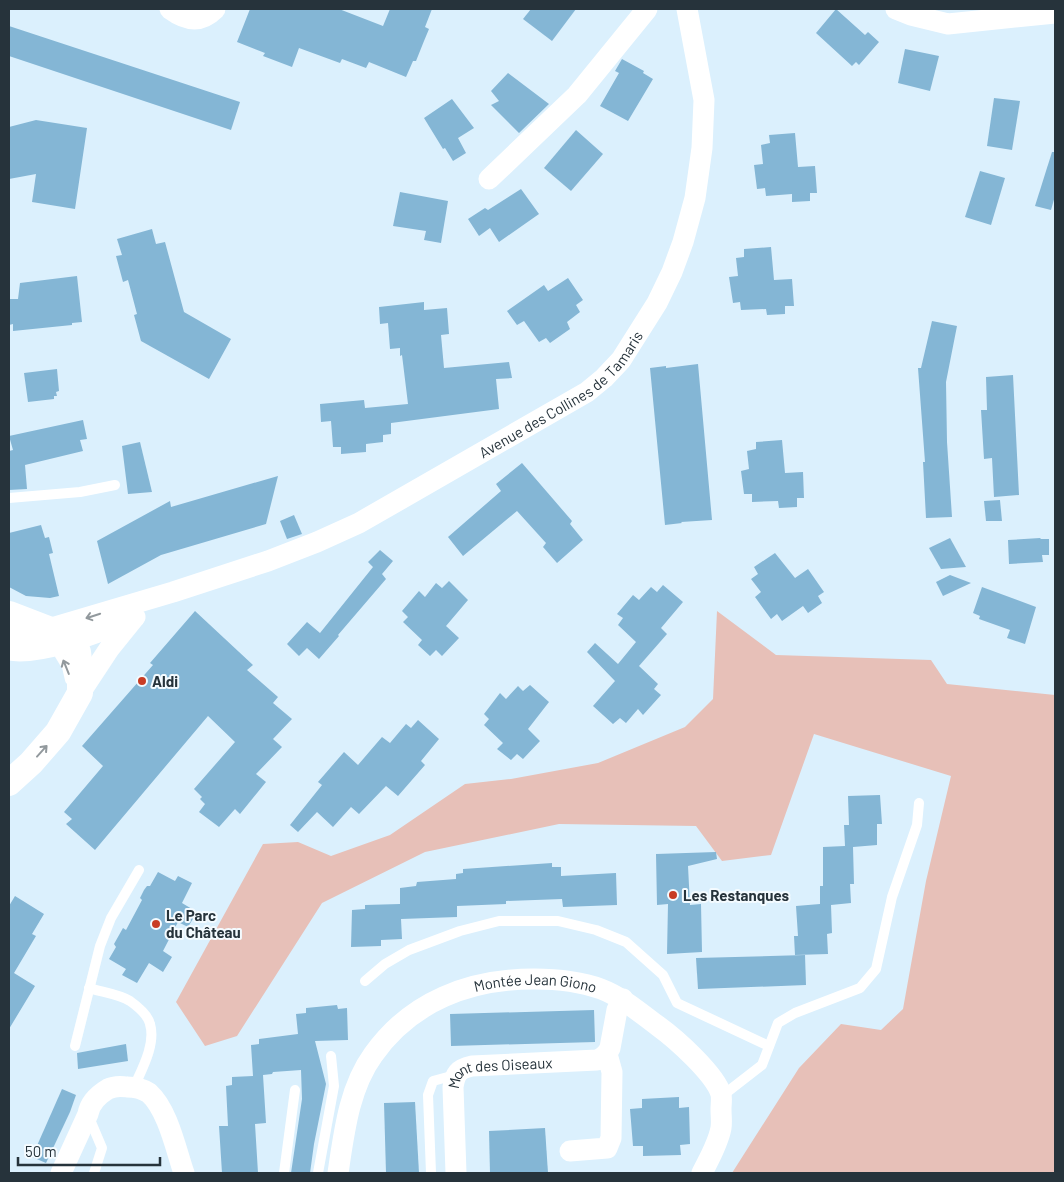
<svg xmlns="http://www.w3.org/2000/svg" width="1064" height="1182" viewBox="0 0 1064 1182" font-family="Barlow,sans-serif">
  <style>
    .green { fill: #e7c0b8 }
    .building { fill: #84b6d5 }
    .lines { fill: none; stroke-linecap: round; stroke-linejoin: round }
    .service { stroke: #fff; stroke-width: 10 }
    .minor { stroke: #fff; stroke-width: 21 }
    .tertiary { stroke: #fff; stroke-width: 26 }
    .oneway { stroke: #92999d }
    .poi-dot { fill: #c83c24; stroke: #f4fbff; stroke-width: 2 }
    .labels { text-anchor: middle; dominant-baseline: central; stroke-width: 4; stroke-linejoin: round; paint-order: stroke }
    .street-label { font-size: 15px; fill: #26333b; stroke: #f4fbff }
    .poi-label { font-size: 15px; font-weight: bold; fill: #26333b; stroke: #f4fbff; text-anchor: start }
  </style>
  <rect width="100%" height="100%" fill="#dbf0fd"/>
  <path class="green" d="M717 611 776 655 931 660 947 684 1055 695V1173H732L799 1068 841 1024 881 1030 903 1009 926 881 951 776 814 734 771 855 722 861 696 826 559 824 425 852 322 903 237 1036 205 1046 176 1002 263 844 298 842 331 856 390 835 465 784 511 779 598 763 685 727 713 699Z"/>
  <g class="building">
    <path d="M250 9H339L383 26 390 9H432L425 27 429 29 424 41 416 61H413L406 77 369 62 366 68 342 59 340 63 299 48 292 67 263 56 265 53 237 42Z"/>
    <path d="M531 9H576L552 41 523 19Z"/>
    <path d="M836 9 865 35 868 32 879 42 859 65 856 62 852 66 816 33Z"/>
    <path d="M9 26 240 102 231 130 9 56Z"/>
    <path d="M905 49 939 56 930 91 898 83Z"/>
    <path d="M622 59 644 71 643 73 653 79 628 121 600 106 619 73 615 71Z"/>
    <path d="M508 73 549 104 519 133 491 105 499 101 491 91Z"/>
    <path d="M994 98 1020 101 1012 150 987 146Z"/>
    <path d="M452 99 474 128 458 138 466 153 453 161 445 148 443 149 424 118Z"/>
    <path d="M36 120 87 128 75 209 32 202 36 174 9 179V127Z"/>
    <path d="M576 130 603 154 571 191 544 168Z"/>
    <path d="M795 133 798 167 815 166 817 193H810V201L792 202V194L766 196 765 188 757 189 754 165 763 164 761 145 770 143 769 135Z"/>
    <path d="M1052 152H1055V196L1051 210 1035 206Z"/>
    <path d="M980 171 1005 178 991 225 965 217Z"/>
    <path d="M521 189 539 214 499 242 490 228 479 236 468 219 485 208 488 210Z"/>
    <path d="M400 192 448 201 441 243 424 240 426 231 393 226Z"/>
    <path d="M152 229 156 244 165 242 184 312 231 339 209 379 141 341 134 315 137 314 128 280 123 282 116 256 122 255 117 239Z"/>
    <path d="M771 247 774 280 792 279 794 306H785V314L767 315 766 309 741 310 740 302 733 303 729 277 738 276 736 258 744 257V249Z"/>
    <path d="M77 276 82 322 72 323V325L13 331V324L9 325V299H18L20 283Z"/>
    <path d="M568 278 583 300 576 305 580 312 567 322 570 329 550 343 546 338 539 342 524 321 517 325 507 311 544 285 548 291Z"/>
    <path d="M424 302V310L447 308 449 334 441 335 444 368 509 362 512 378 496 379 499 409 391 423V434L383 435V442L366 444V452L341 454V447H333L331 421 321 422 320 404 364 400 365 408 408 404 402 355 400 356V348L390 349 388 323 380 324 379 307Z"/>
    <path d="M932 321 957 326 946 382 947 442 952 517 926 518 923 462H925L918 368H921Z"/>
    <path d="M698 364 712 520 681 522 682 523 665 525 650 368 666 366V368Z"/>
    <path d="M57 369 59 391 56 392 57 396H54V399L28 402 24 373Z"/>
    <path d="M1013 375 1019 495 994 497 992 458 984 459 981 410H987L986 377Z"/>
    <path d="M83 420 87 439 80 440 83 451 25 465 27 489 9 490V451L13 450 9 436Z"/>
    <path d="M782 440 785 473 803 472 804 498H797V507L779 508 778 501 752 502V494H744L741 471 749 469 747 451 756 449V442Z"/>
    <path d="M140 442 152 492 128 494 122 446Z"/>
    <path d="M522 463 572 521 570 524 583 540 557 563 543 547 546 543 517 511 463 556 448 537 501 491 496 484Z"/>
    <path d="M278 476 266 524 161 555 108 584 97 541 170 501 171 507Z"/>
    <path d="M1000 500 1002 521H986L984 501Z"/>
    <path d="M294 515 302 534 287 539 280 521Z"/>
    <path d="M41 525 45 538 49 537 53 553 49 554 59 596 50 598 26 596 9 587V533Z"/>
    <path d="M950 538 966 567 941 569 929 548Z"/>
    <path d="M1040 538 1041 539H1049V555H1042L1043 562 1009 564 1008 540Z"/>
    <path d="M380 550 393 561 382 574 386 579 338 635 339 636 319 659 307 648 299 656 287 644 307 622 320 633 373 567 368 562Z"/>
    <path d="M775 553 795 578 808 569 824 592 818 596 822 603 808 613 803 606 782 621 777 614 771 619 755 597 761 592 751 579 758 574 754 567Z"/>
    <path d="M950 575 971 583 943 596 936 582Z"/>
    <path d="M449 581 468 600 446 626 459 638 442 656 436 650 430 656 418 645 422 640 403 622 408 617 402 611 419 591 425 597 436 583 442 588Z"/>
    <path d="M663 585 683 602 661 628 667 634 639 666 658 684 654 689 661 695 643 715 638 709 626 723 620 718 613 724 593 706 615 681 587 652 595 643 618 664 636 642 618 625 623 618 617 614 633 595 639 600 651 587 657 592Z"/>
    <path d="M982 587 1036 607 1025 644 1007 638 1010 630 979 619 980 616 973 613Z"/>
    <path d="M195 611 253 665 247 670 278 697 273 703 292 719 273 739 282 747 256 774 266 782 240 814 235 809 219 827 199 812 205 804 200 799 202 797 194 789 235 742 208 716 95 850 66 824 72 819 64 812 103 766 82 746 153 665 150 663Z"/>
    <path d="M530 685 549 702 528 729 540 741 523 759 517 754 511 760 497 749 503 743 484 725 489 719 484 714 500 693 506 699 518 686 523 691Z"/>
    <path d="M418 720 439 739 421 761 425 765 398 796 386 786 359 814 351 807 333 827 317 812 298 832 290 825 322 785 318 782 344 752 358 765 382 737 390 743 406 724 411 728Z"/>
    <path d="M880 795 882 824H877V845L853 847 854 884H850L851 903 831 905 832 933 827 934 828 954 795 955 794 936H798L796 906 820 904V886H823V847L845 846 844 825H849L848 796Z"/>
    <path d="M716 852 717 859 688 866 690 905 701 904 702 952 667 954 668 904 657 905 656 854Z"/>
    <path d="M552 863V867H561V876L616 873 617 905 563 907 562 899 506 901V904L457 906V917L401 919 402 939 381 940V946L351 947 352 910 365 909V905L400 904V888L416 886 417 882 456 879V874L463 873V869Z"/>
    <path d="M158 872 175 881 178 876 192 883 182 903 197 912 188 927 178 922 163 951 172 957 163 972 149 963 137 983 122 975 126 969 109 959 116 947 114 944 123 928 126 930 142 900 140 898 144 890 147 886H150Z"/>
    <path d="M15 896 44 914 32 934 36 936 14 973 35 986 9 1029V906Z"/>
    <path d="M805 955 806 985 698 989 696 958Z"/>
    <path d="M337 1005 338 1009 347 1008 348 1040 315 1041 326 1084 314 1144 310 1173H291L302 1099 301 1070 273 1072 272 1074 263 1075 266 1123 255 1124 258 1173H222L219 1126H228L226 1086 232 1085V1077L253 1076 251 1045 259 1044V1039L298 1034 296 1014 306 1013V1008Z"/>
    <path d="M594 1010 595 1042 451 1046 450 1014Z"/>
    <path d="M126 1044 128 1061 78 1069 77 1053Z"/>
    <path d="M62 1089 76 1095 70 1112 46 1163 32 1157Z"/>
    <path d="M679 1097V1108L689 1107 690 1144 680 1145 681 1155 643 1156V1146H633L630 1109 642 1108V1099Z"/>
    <path d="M415 1102 419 1173H386L384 1103Z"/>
    <path d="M545 1128 548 1173H490L489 1131Z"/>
  </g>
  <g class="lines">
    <g class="service">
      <path d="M9 498 80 492 115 485"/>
      <path d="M53 644 67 667 70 680"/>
      <path d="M365 981 385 964 409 950 460 931 499 921H558L596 930 626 942 663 975 677 1003 769 1046"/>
      <path d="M89 988C101 992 119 994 130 1001 137 1006 148 1015 150 1024 156 1044 142 1069 134 1087"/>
      <path d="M75 1046 100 946 111 918 139 870"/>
      <path d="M722 1096 762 1065 778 1023 795 1013 860 988 876 969 892 897 917 825 919 803"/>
      <path d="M88 1115 102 1148 94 1173"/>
      <path d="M284 1173 295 1090"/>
      <path d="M318 1173 334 1086 331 1056"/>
      <path d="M431 1173 428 1095 433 1081 455 1075"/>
    </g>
    <g class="minor">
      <path d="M170 9C185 20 200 24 215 9"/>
      <path d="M896 9 911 15 948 24 1055 13"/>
      <path d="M489 179 577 95 647 9"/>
      <path id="s1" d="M9 638 48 629 173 592 268 561 317 542 359 523 587 392 604 378 621 360 657 303 672 272 683 242 695 198 702 148 704 100 687 9"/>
      <path d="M9 650C41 656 105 630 135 617"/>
      <path d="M80 693 109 649 134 618"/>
      <path d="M570 1151 607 1148 611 1138 612 1072 607 1054"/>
      <path d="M61 1173 88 1114C90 1102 98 1095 108 1089 114 1086 121 1086 127 1087 134 1087 143 1089 149 1093 168 1110 176 1150 184 1173"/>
      <path id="s2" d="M338 1173C344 1133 349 1088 373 1055 411 1001 470 979 534 979 557 979 579 981 601 989 622 997 639 1012 658 1026 676 1039 715 1074 721 1094 722 1099 721 1105 721 1109 721 1116 722 1122 721 1128 718 1144 709 1159 702 1173"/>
      <path id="s3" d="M456 1173 453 1087C455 1074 458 1069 472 1066L597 1060C603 1058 607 1055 610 1048L617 1010 623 999"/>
    </g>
    <path class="tertiary" d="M9 614 48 629 70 641 75 645 78 652 80 669V693L58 732 31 763 9 783"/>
  </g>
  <defs><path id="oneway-shaft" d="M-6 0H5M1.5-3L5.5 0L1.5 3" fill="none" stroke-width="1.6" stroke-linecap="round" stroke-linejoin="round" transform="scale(1.25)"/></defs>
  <g class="oneway">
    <use href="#oneway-shaft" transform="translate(93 616) rotate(162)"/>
    <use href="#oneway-shaft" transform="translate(66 667) rotate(-112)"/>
    <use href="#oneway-shaft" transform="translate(42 751) rotate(-48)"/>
  </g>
  <g class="poi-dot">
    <circle cx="142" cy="681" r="5"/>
    <circle cx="673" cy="895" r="5"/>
    <circle cx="156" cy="924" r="5"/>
  </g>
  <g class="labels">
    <g class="street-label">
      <text stroke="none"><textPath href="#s1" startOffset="610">Avenue des Collines de Tamaris</textPath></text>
      <text stroke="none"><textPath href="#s2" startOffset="311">Montée Jean Giono</textPath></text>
      <text stroke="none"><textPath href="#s3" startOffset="141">Mont des Oiseaux</textPath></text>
    </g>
    <g class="poi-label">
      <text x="152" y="681">Aldi</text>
      <text x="683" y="895">Les Restanques</text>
      <text x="166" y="915">Le Parc<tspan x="166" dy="17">du Château</tspan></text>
    </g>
  </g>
  <rect width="1064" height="1182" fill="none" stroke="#26333b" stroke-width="20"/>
  <path d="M18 1157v8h142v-8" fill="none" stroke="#26333b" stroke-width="2.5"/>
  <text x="25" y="1157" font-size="15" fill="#26333b" stroke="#f4fbff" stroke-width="4" paint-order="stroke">50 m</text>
</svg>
